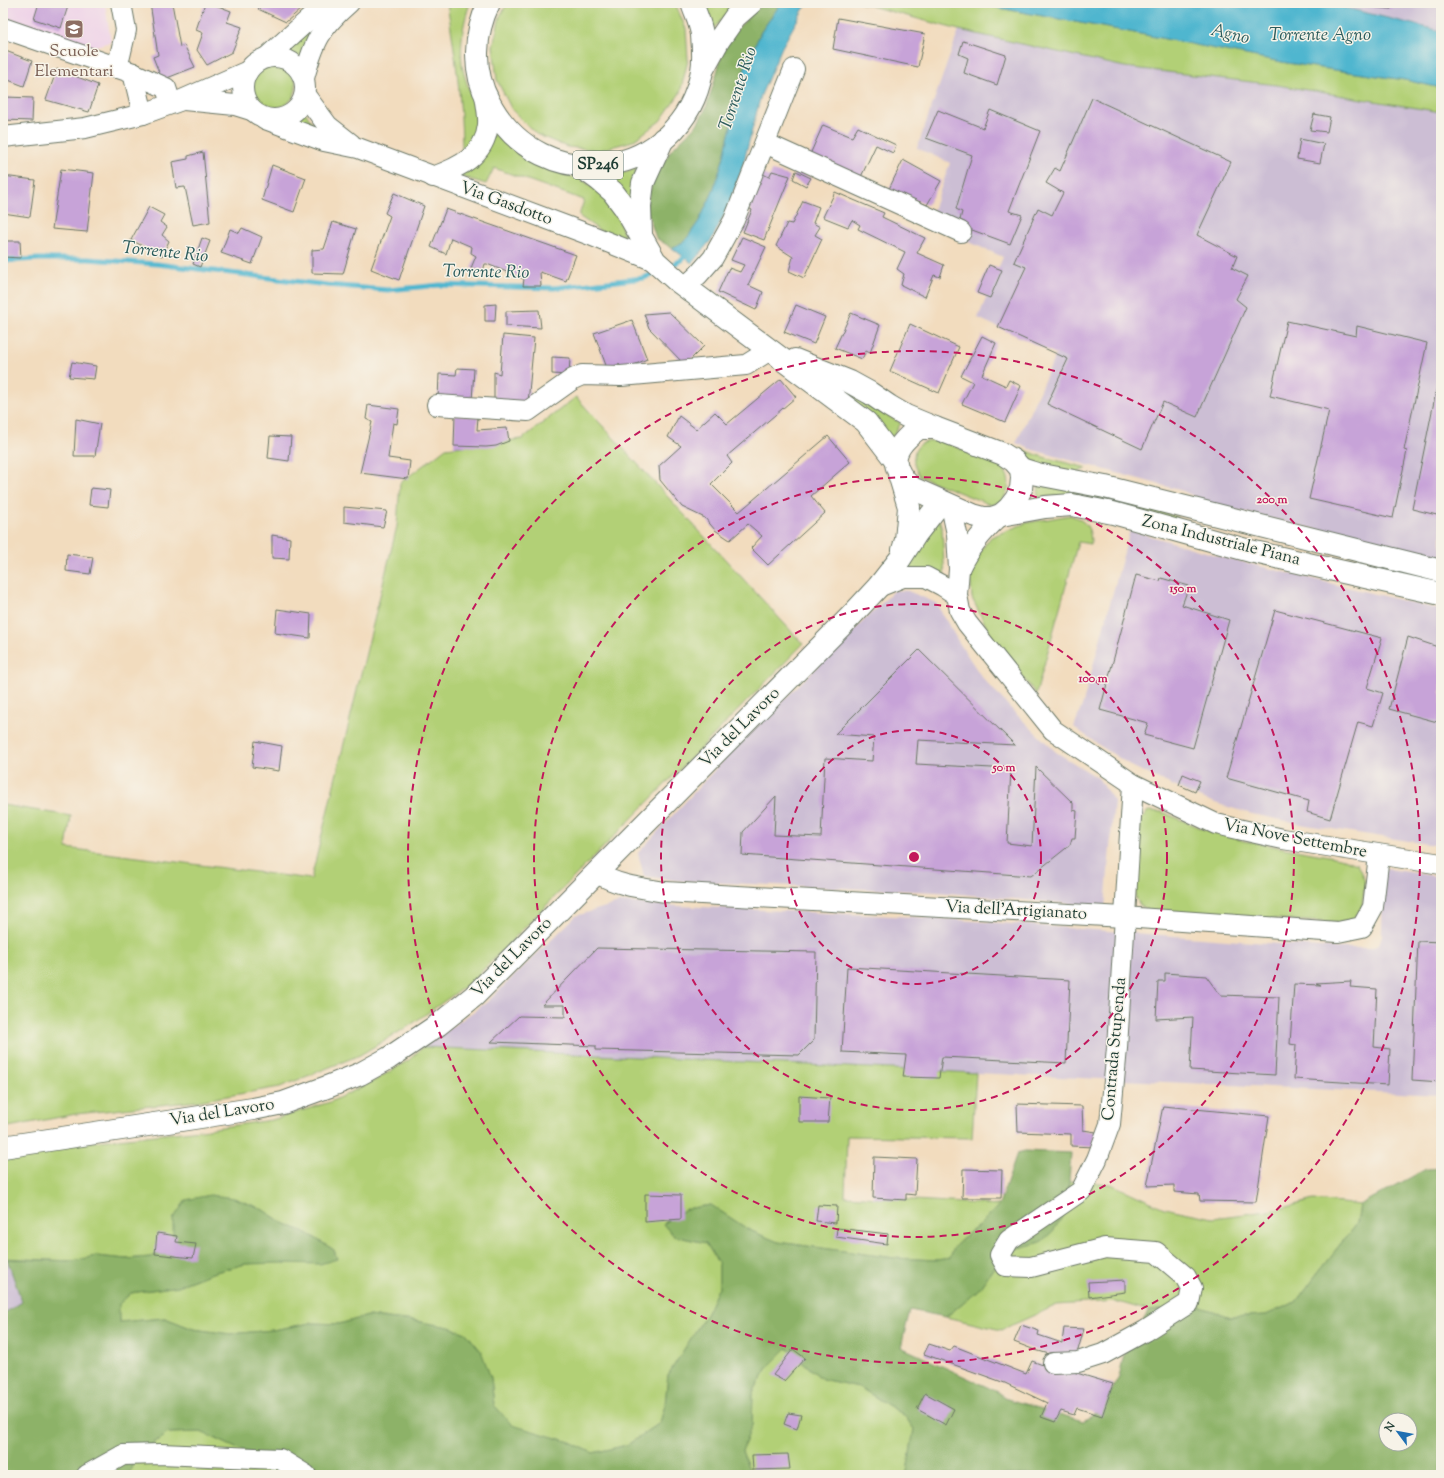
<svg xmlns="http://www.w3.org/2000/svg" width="1444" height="1478" viewBox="0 0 1444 1478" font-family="'Sorts Mill Goudy',serif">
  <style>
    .built { fill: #eed0e8 }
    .industrial { fill: #ccbed4 }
    .green { fill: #b2d076; stroke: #688655 }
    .forest { fill: #8db267; stroke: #56784e; fill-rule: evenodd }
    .water { fill: #50b6cf; stroke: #387a82 }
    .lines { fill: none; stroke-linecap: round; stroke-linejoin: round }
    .stream { stroke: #50b6cf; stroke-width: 5 }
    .building { fill: #c7a3d8 }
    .street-casing { stroke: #697564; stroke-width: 22 }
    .secondary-casing { stroke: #697564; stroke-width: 24 }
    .primary-casing { stroke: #697564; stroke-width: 24 }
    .street { stroke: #fff; stroke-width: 20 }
    .secondary { stroke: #fff; stroke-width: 22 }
    .primary { stroke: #fff; stroke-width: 22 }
    .ring { fill: none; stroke: #c2185b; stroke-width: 2; stroke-dasharray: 7 5 }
    .labels { text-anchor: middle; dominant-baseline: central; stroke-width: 3; stroke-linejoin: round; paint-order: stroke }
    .shield { fill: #f7f3e8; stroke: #60746a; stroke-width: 1 }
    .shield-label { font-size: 16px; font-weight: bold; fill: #1f3d34 }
    .education-label { font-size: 17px; fill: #785e54; stroke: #f7f3e8 }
    .street-label { font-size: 17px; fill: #1f3d34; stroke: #f7f3e8 }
    .water-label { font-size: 18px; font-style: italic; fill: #2b5b5b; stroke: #f7f3e8 }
    .centre { fill: #c2185b; stroke: #f7f3e8; stroke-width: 2 }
    .ring-label { font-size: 12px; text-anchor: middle; font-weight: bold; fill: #c2185b; stroke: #f7f3e8; stroke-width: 3; stroke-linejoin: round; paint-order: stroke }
  </style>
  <rect width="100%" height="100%" fill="#f7f3e8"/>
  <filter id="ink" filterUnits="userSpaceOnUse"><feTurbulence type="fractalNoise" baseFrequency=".025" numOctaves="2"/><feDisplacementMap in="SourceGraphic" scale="8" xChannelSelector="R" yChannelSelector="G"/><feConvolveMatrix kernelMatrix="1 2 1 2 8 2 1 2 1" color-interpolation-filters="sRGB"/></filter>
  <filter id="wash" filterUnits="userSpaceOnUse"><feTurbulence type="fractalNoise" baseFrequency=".012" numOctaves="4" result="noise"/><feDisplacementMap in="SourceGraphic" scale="16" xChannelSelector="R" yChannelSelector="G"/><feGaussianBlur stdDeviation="0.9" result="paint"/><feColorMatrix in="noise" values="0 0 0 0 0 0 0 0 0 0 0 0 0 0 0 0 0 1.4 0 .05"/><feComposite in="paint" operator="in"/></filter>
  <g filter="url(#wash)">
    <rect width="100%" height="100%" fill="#f2dcbe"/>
    <path class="built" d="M3 3H105L111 42 88 48 3 17Z"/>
    <g class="industrial">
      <path d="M1314 3H1441V31L1342 7Z"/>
      <path d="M959 30 1125 67 1277 85 1441 112V558L1212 505 1183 491 1033 450 1016 443 1056 354 978 318 1003 257 928 224 950 163 917 148Z"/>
      <path d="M1130 530 1226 558 1441 610V846L1306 825 1252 814 1218 804 1191 794 1133 767 1099 745 1074 727 1083 703Z"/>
      <path d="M895 590 908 591 936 603 958 641 981 676 1014 712 1056 752 1098 778 1114 801 1105 907 936 892 681 881 644 876 638 853 734 749Z"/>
      <path d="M1383 868 1441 877V1095L423 1047 487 1002 576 916 622 902 678 906 934 918 1333 948H1371L1379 944 1382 936Z"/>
      <path d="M3 1258 7 1259 22 1302 3 1314Z"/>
    </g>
    <g class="green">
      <path d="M447 3H470C463 23 460 43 462 64 465 87 485 118 472 139 469 143 466 147 462 151 462 100 455 53 447 3Z"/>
      <path d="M508 3H675L686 29 688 60 680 93 660 121 633 141 600 150 567 147 536 134 512 110 497 80 493 46 500 16Z"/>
      <path d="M705 3H736L714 28Z"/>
      <path d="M860 3H972L1135 33 1287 63 1405 80 1441 88V112L1277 85 1125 67 959 30Z"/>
      <path d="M317 21 299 63 293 55 279 54Z"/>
      <circle cx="274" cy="86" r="22"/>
      <path d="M305 112 314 126 330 138 290 124Z"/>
      <path d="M494 133 528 162 562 174 584 181 603 195 619 220 626 242 599 230 579 216 584 200 494 168 486 184 456 175Z"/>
      <path d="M636 168 630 207 609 178Z"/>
      <path d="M829 384 901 423 890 440Z"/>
      <path d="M576 397 803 644 470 983 409 1026 360 1055 280 1087 198 1101 76 1114 3 1128V805L71 816 66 848 311 879 397 526 400 483 446 448 522 439Z"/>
      <path d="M939 440 1002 466C1011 480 1011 487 1002 501L991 505 921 477C912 468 910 449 923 443 927 441 934 441 939 440Z"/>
      <path d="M1019 448 1043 457 1087 468 1075 474 1033 462Z"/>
      <path d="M1039 485 1105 494 1178 517 1177 521 1113 503 1076 494 1038 498Z"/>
      <path d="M1070 515C1086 521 1091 527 1091 544L1078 542 1036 694 992 638 972 598 970 574 978 554 991 537 1026 523Z"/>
      <path d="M932 519H939L942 528 945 582 908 568Z"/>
      <path d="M1148 811 1162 812 1203 829 1244 841 1340 858 1357 864 1365 881 1362 907 1352 920 1338 923 1148 911 1140 905 1135 896 1138 824Z"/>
      <path d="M423 1047 976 1073 972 1138 847 1136 845 1196 999 1205 980 1225 970 1232 954 1247 950 1258 937 1260 894 1258 778 1242 749 1230 711 1205 686 1209 663 1224 674 1236 706 1243 719 1264V1287L707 1313 668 1375 665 1405 660 1423 627 1445 593 1453 570 1442 512 1426 494 1405 491 1378 466 1333 449 1327 415 1321 368 1316 339 1324 311 1323 273 1330 230 1334 193 1329 165 1318 119 1322 118 1304 131 1293 178 1286 212 1273 245 1264 337 1259 334 1250 307 1233 283 1223 260 1208 173 1244 151 1257 126 1259 96 1256 73 1261 3 1258V1155L82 1143 201 1130 272 1120 330 1102 374 1081 409 1060Z"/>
      <path d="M1068 1181 1111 1184 1164 1208 1213 1218 1276 1210 1313 1200 1360 1205 1357 1223 1316 1275 1296 1302 1266 1315 1231 1317 1201 1307H1181L1149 1311 1115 1301 1057 1305 1001 1330 946 1317 979 1289 994 1267 1018 1248 1041 1242 1067 1210Z"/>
      <path d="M787 1348 822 1379 859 1387 904 1415 914 1429 907 1472 905 1475H751L742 1451 752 1425 753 1392 769 1366Z"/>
      <path d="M201 1432 236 1448 313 1475H129L135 1456 168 1433Z"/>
    </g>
    <g class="forest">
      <path d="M765 3H781L761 32 745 68 723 160 712 194 699 221 685 241 672 248 656 238 646 207 654 176 672 149 696 126 706 108 716 76 723 50 737 29 753 12Z"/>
      <path d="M1025 1151 1071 1153 1067 1210 1053 1231 1041 1242 1018 1248 994 1267 979 1289 946 1317 910 1310 901 1347 1000 1393 1004 1398 1083 1421 1101 1411 1119 1377 1124 1354 1148 1312 1181 1307H1201L1231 1317 1266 1315 1296 1302 1316 1275 1357 1223 1360 1205 1426 1169 1441 1168V1475H905L907 1472 914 1429 904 1415 859 1387 822 1379 787 1348 769 1366 753 1392 752 1425 742 1451 751 1475H313L236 1448 201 1432 168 1433 135 1456 129 1475H3V1314L22 1302 7 1259 73 1261 96 1256 126 1259 151 1257 173 1244V1219L186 1200 210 1195 234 1198 260 1208 283 1223 307 1233 334 1250 337 1259 320 1264 281 1263 245 1264 212 1273 178 1286 131 1293 119 1304V1322L165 1318 193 1329 230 1334 273 1330 311 1323 339 1324 368 1316 415 1321 449 1327 466 1333 481 1351 491 1378 494 1405 512 1425 570 1442 593 1453 627 1445 660 1423 665 1405 668 1375 707 1313 719 1287V1264L706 1243 674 1236 663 1224 686 1209 711 1205 749 1230 778 1242 894 1258 937 1260 950 1258 954 1247 970 1232 980 1225 999 1205 1017 1153ZM1386 1420H1410V1444H1386Z"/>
    </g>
    <g class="water">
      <path d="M781 3H809L803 10 782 47 761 95 742 169 727 209 712 239 692 263 672 248 685 241 699 221 712 194 723 160 745 68 761 32Z"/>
      <path d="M972 3H1314L1342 7 1441 31V88L1405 80 1287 63 1135 33Z"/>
    </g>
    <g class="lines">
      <g class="stream">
        <path d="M3 261 39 259H88L157 264 327 285 388 290 440 285 554 288 644 278 658 271"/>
        <path d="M669 266 682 260 688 253"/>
      </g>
    </g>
    <g id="blocks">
      <g class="building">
        <path d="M39 3H69L61 28 34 19Z"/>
        <path d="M150 3H172L180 47 184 45 195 67 162 80 153 57 158 55Z"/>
        <path d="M205 3H210L231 11 227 22 242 27 232 52 207 65 197 50 203 33 196 30Z"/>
        <path d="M260 3H308L286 22 258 9Z"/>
        <path d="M1359 3H1392L1391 9 1359 6Z"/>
        <path d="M838 18 925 34 918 67 833 49Z"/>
        <path d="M963 41 1006 55 997 85 964 73 968 58 959 54Z"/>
        <path d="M3 50 32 61 24 86 3 78Z"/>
        <path d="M57 69 98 85 89 112 46 100Z"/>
        <path d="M3 89H5V97L33 98 32 121 3 120Z"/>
        <path d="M1092 98 1231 162 1197 235 1237 256 1232 268 1248 276 1236 299 1246 307 1197 417 1163 402 1142 449 1047 404 1068 359 998 327 1026 267 1014 262 1038 208 1052 215 1063 193 1046 183 1055 168 1060 171Z"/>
        <path d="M938 110 983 128 990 110 1040 131 1009 211 1022 215 1010 244 964 227 966 223 960 220 962 212 956 209 972 155 926 138Z"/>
        <path d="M1314 114 1330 117 1327 132 1310 130Z"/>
        <path d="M823 125 852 137 858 127 896 145 893 153 876 145 859 181 808 159Z"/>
        <path d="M1300 139 1324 144 1320 163 1297 159Z"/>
        <path d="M203 152 210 222 193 225 185 187 176 188 172 162 188 159V156Z"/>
        <path d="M903 160 941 181 927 205 889 189Z"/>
        <path d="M272 165 306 178 294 212 262 200Z"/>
        <path d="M61 169 94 173 87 232 52 229Z"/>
        <path d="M772 171 790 176 764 240 743 232 752 210 747 207 761 173 769 177Z"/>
        <path d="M796 171 811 178 806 186 793 179Z"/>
        <path d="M3 176 35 180 30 217 3 213Z"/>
        <path d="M835 192 884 213 882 217 925 238 917 253 944 265 940 277 934 275 925 297 901 285 904 274 897 269 905 252 858 229 860 225 852 220 848 227 823 217Z"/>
        <path d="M394 193 424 206 399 280 371 269 390 216 385 213Z"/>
        <path d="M803 201 819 207 813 223 820 227 815 235 822 239 804 278 789 271 793 257 776 246 787 223 792 224Z"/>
        <path d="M149 207 164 215 160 222 167 227 162 235 169 241 162 256 131 240Z"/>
        <path d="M446 209 576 255 566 281 540 272 541 286H523L524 279 487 264H485L483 271 471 268 476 256 471 253 472 247 451 238 446 254 431 247Z"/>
        <path d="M333 222 356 229 343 274 312 273V250L324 249Z"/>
        <path d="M242 228 262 237 252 264 221 253 230 229 239 233Z"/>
        <path d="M742 237 766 247 748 285 763 292 756 310 718 292 729 268 740 272 744 265 731 260Z"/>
        <path d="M202 238 210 241 200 267 193 264Z"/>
        <path d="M3 241H20L21 258 3 257Z"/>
        <path d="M989 265 1002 270 990 298 977 293Z"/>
        <path d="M496 304 495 321H485V305Z"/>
        <path d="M796 305 825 317 814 344 784 332Z"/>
        <path d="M539 310 541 328 506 326V311Z"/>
        <path d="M669 312 704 346 685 365 649 328 644 314Z"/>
        <path d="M851 313 880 325 870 353 866 351 862 359 835 348Z"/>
        <path d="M632 320 647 359 623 370 619 364 607 368 594 333Z"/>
        <path d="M1287 321 1356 336 1357 326 1427 343 1404 450 1407 451 1393 518 1309 499 1329 410 1270 396Z"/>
        <path d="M910 324 959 347 939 393 890 371Z"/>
        <path d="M503 335 534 338 528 403 494 404V372L500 374Z"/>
        <path d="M982 336 996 343 982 375 1006 386 1009 380 1021 386 1005 422 962 404 973 382 961 376Z"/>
        <path d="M552 357 570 358 569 375 552 374Z"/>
        <path d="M72 362 96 366 94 379 69 377Z"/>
        <path d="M457 368 474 369 472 401 438 399 439 374 456 375Z"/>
        <path d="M1440 372H1441V516L1412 509Z"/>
        <path d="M781 379 796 397 727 456 732 463 711 484 739 512 828 436 850 462 811 496 825 513 768 565 751 548 762 536 748 524 730 540 715 530 705 518 682 507 660 480 659 466 681 446 668 437 679 416 696 429 715 412 727 424Z"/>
        <path d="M368 405 399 409 397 424 393 423 388 458 410 461 408 479 360 473 372 422 366 419Z"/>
        <path d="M455 415 478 417 477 430 507 428 509 441 496 446 486 447 454 446Z"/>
        <path d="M76 419 100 424 95 456H74Z"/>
        <path d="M270 436 291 437 289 461 268 458Z"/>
        <path d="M91 488 110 490 108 507 89 505Z"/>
        <path d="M344 507 387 511 383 527 344 522Z"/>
        <path d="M272 535 290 538 289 559 272 558Z"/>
        <path d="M67 554 93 557 90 574 66 571Z"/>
        <path d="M1136 575 1160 581 1161 578 1189 586 1182 605 1229 620 1193 748 1144 735 1148 723 1100 710Z"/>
        <path d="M277 609 311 614 310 638 275 633Z"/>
        <path d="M1275 610 1382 638 1367 688 1383 693 1373 726 1358 722 1330 819 1307 812 1309 801 1226 778Z"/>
        <path d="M1408 637 1441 648V723L1389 709Z"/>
        <path d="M919 650 1015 745 918 740 916 764 1011 769 1007 843 1032 846 1036 767 1073 803V810L1077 811 1075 838H1072L1070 845 1031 876 742 855 743 832 776 796 774 835 821 837 825 758 872 761 874 737 835 734Z"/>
        <path d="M255 741 282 746 279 771 252 767Z"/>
        <path d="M1183 774 1200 781 1195 792 1179 785Z"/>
        <path d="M1418 941 1441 942V1082L1412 1080Z"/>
        <path d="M597 948 816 952 814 1040 799 1055 596 1050V1046L491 1042 519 1016 565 1017V1005H542Z"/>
        <path d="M847 967 1070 980 1066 1063 942 1057 939 1078 903 1077 906 1055 842 1052Z"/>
        <path d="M1165 973 1206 976 1220 995 1279 997 1275 1075 1190 1070 1193 1017 1156 1019 1158 981H1165Z"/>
        <path d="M1351 981 1350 987 1377 989 1374 1047 1390 1049 1388 1085 1294 1079 1296 1045 1290 1044 1294 984 1321 985 1316 983Z"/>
        <path d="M799 1096 830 1098 828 1122H799Z"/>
        <path d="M1017 1104 1082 1106 1083 1130 1096 1132 1094 1147 1071 1146V1134L1018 1132Z"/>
        <path d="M1163 1106 1269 1116 1256 1202 1200 1201 1199 1194 1174 1192V1185L1147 1186Z"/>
        <path d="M874 1157 917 1159 915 1195 906 1194V1200L873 1198Z"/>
        <path d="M963 1169 1002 1170 1001 1198H962Z"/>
        <path d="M645 1194 681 1195V1219L645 1222Z"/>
        <path d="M818 1205 837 1206 836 1223 816 1221Z"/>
        <path d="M837 1228 888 1234 887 1244 836 1237Z"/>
        <path d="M157 1233 177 1236 176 1242 196 1244 193 1258 155 1254Z"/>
        <path d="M1125 1280V1292L1089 1297 1088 1282Z"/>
        <path d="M1021 1325 1039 1331 1038 1335 1062 1343 1064 1328 1084 1329 1076 1357H1060L1035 1350 1014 1342Z"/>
        <path d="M929 1344 950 1351 954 1346 1026 1374 1032 1361 1067 1374 1070 1371 1113 1384 1102 1416 1077 1408 1074 1415 1061 1411 1055 1422 1041 1417 1047 1403 1005 1383 924 1354Z"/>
        <path d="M793 1349 805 1358 784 1381 773 1375Z"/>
        <path d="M925 1393 954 1409 946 1425 917 1409Z"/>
        <path d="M788 1413 801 1415 797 1429 784 1424Z"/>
        <path d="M788 1454 790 1469 753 1470 752 1455Z"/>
      </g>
    </g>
  </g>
  <g filter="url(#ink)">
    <use href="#blocks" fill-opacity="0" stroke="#697564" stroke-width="1"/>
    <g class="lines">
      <g class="street-casing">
        <g id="street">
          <path d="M3 28 133 73 166 88 171 103"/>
          <circle cx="274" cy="88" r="31"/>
          <path d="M266 58 327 3"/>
          <path d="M116 68 120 56 126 30 121 3"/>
          <path d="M133 73 143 114"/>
          <path d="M304 78C314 42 320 28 349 3"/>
          <path d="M305 95 328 126 351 144"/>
          <path d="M184 100 235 105 251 110"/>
          <path d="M265 119 324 141 358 148 590 235 655 261"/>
          <path d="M3 137 85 128 143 114 182 100 248 71"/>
          <path d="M765 143 961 232"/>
          <path d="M433 177C458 168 485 156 488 125 489 116 486 104 485 94"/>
          <path d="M685 287 698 275 713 258 734 220 794 69"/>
          <path d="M437 405 528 411 573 379 582 375 621 376 746 365 770 350"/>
          <path d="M951 506 957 534 959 569 957 595 960 611 967 623 1053 730 1133 784 1216 824 1283 839 1441 864"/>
          <path d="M959 569C969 547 983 531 1001 515"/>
          <path d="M878 587 903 577H926L943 586 957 595"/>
          <path d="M597 873C618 886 641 888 665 892L1124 917 1338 932 1362 927 1373 907 1379 855"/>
          <path d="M1053 1363 1078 1362 1103 1354 1145 1331 1189 1303 1192 1288 1186 1277 1156 1252 1105 1248 1031 1267 1006 1266 1000 1255 1009 1240 1081 1191 1097 1159 1110 1124 1117 1048 1133 784"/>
          <path d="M87 1475 123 1455 161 1454 280 1459 306 1475"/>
        </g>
      </g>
      <g class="secondary-casing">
        <g id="secondary">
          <path d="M580 166 599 180 613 192 625 208 655 261 676 280 866 422 895 460"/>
          <path d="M641 234 640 206 643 183 663 139"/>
          <path d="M795 360 850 382 870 393 889 406 906 416 935 428"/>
          <path d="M919 428H935L1003 454 1014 461 1021 469 1022 478 1021 489 1016 499 1009 508 1001 515 992 518H984L973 515 912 488C886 464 893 447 919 428Z"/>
          <path d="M1021 469 1037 474 1105 487 1441 571"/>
          <path d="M899 474 909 507 906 540 903 550"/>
          <path d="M1001 515 1045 507 1072 505 1113 513 1250 551 1441 594"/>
          <path d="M3 1147 253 1109 283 1103 327 1087 360 1074 389 1058 438 1025 474 996 507 963 851 616 878 587 900 559 916 534 941 502"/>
        </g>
      </g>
      <g class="primary-casing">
        <g id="primary">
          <path d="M489 3C474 34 472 71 489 102 541 201 682 180 702 71 704 60 703 46 702 35 701 24 695 13 692 3"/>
          <path d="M703 69 719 40 735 17 751 3"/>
        </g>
      </g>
      <use href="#street" class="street"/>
      <use href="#secondary" class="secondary"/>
      <use href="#primary" class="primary"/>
    </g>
  </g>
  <g class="ring">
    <circle cx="914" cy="857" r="127"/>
    <circle cx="914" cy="857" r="253"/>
    <circle cx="914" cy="857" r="380"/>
    <circle cx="914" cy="857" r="506"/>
  </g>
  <defs>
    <g id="school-square" transform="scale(1)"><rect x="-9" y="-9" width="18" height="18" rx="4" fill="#8d6e63" stroke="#f7f3e8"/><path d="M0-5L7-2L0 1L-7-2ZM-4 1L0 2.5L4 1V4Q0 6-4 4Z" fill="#fff"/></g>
  </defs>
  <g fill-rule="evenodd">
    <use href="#school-square" x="74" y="29"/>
  </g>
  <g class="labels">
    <rect class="shield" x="573" y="151" width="50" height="28" rx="3"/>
    <g class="shield-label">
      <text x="598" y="165">SP246</text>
    </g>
    <g class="education-label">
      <text x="74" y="52">Scuole<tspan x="74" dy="20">Elementari</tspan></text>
    </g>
    <g class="street-label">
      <text transform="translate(506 204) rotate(20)">Via Gasdotto</text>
      <text transform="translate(1221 541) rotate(14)">Zona Industriale Piana</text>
      <text transform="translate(740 728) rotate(-45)">Via del Lavoro</text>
      <text transform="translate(1295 839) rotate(11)">Via Nove Settembre</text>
      <text transform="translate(1016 911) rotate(3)">Via dell'Artigianato</text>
      <text transform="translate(512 958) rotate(-45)">Via del Lavoro</text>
      <text transform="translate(1115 1049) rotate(-85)">Contrada Stupenda</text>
      <text transform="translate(222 1113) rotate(-9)">Via del Lavoro</text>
    </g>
    <g class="water-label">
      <text transform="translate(1230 35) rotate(13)">Agno</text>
      <text x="1320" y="36">Torrente Agno</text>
      <text transform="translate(739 89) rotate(-72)">Torrente Rio</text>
      <text transform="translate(165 253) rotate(6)">Torrente Rio</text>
      <text transform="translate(486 273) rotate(1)">Torrente Rio</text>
    </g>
  </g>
  <circle cx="914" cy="857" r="6" class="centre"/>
  <g class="ring-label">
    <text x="1272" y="503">200 m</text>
    <text x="1183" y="592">150 m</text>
    <text x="1093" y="682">100 m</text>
    <text x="1004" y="771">50 m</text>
  </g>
  <rect width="1444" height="1478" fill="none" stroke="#f7f3e8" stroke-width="16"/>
  <g transform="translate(1398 1432) rotate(302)"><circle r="19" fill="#f7f3e8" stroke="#a1aaa0"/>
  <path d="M0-3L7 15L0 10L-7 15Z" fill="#1f6fb2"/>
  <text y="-6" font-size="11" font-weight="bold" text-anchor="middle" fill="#1f3d34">N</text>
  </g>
</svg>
